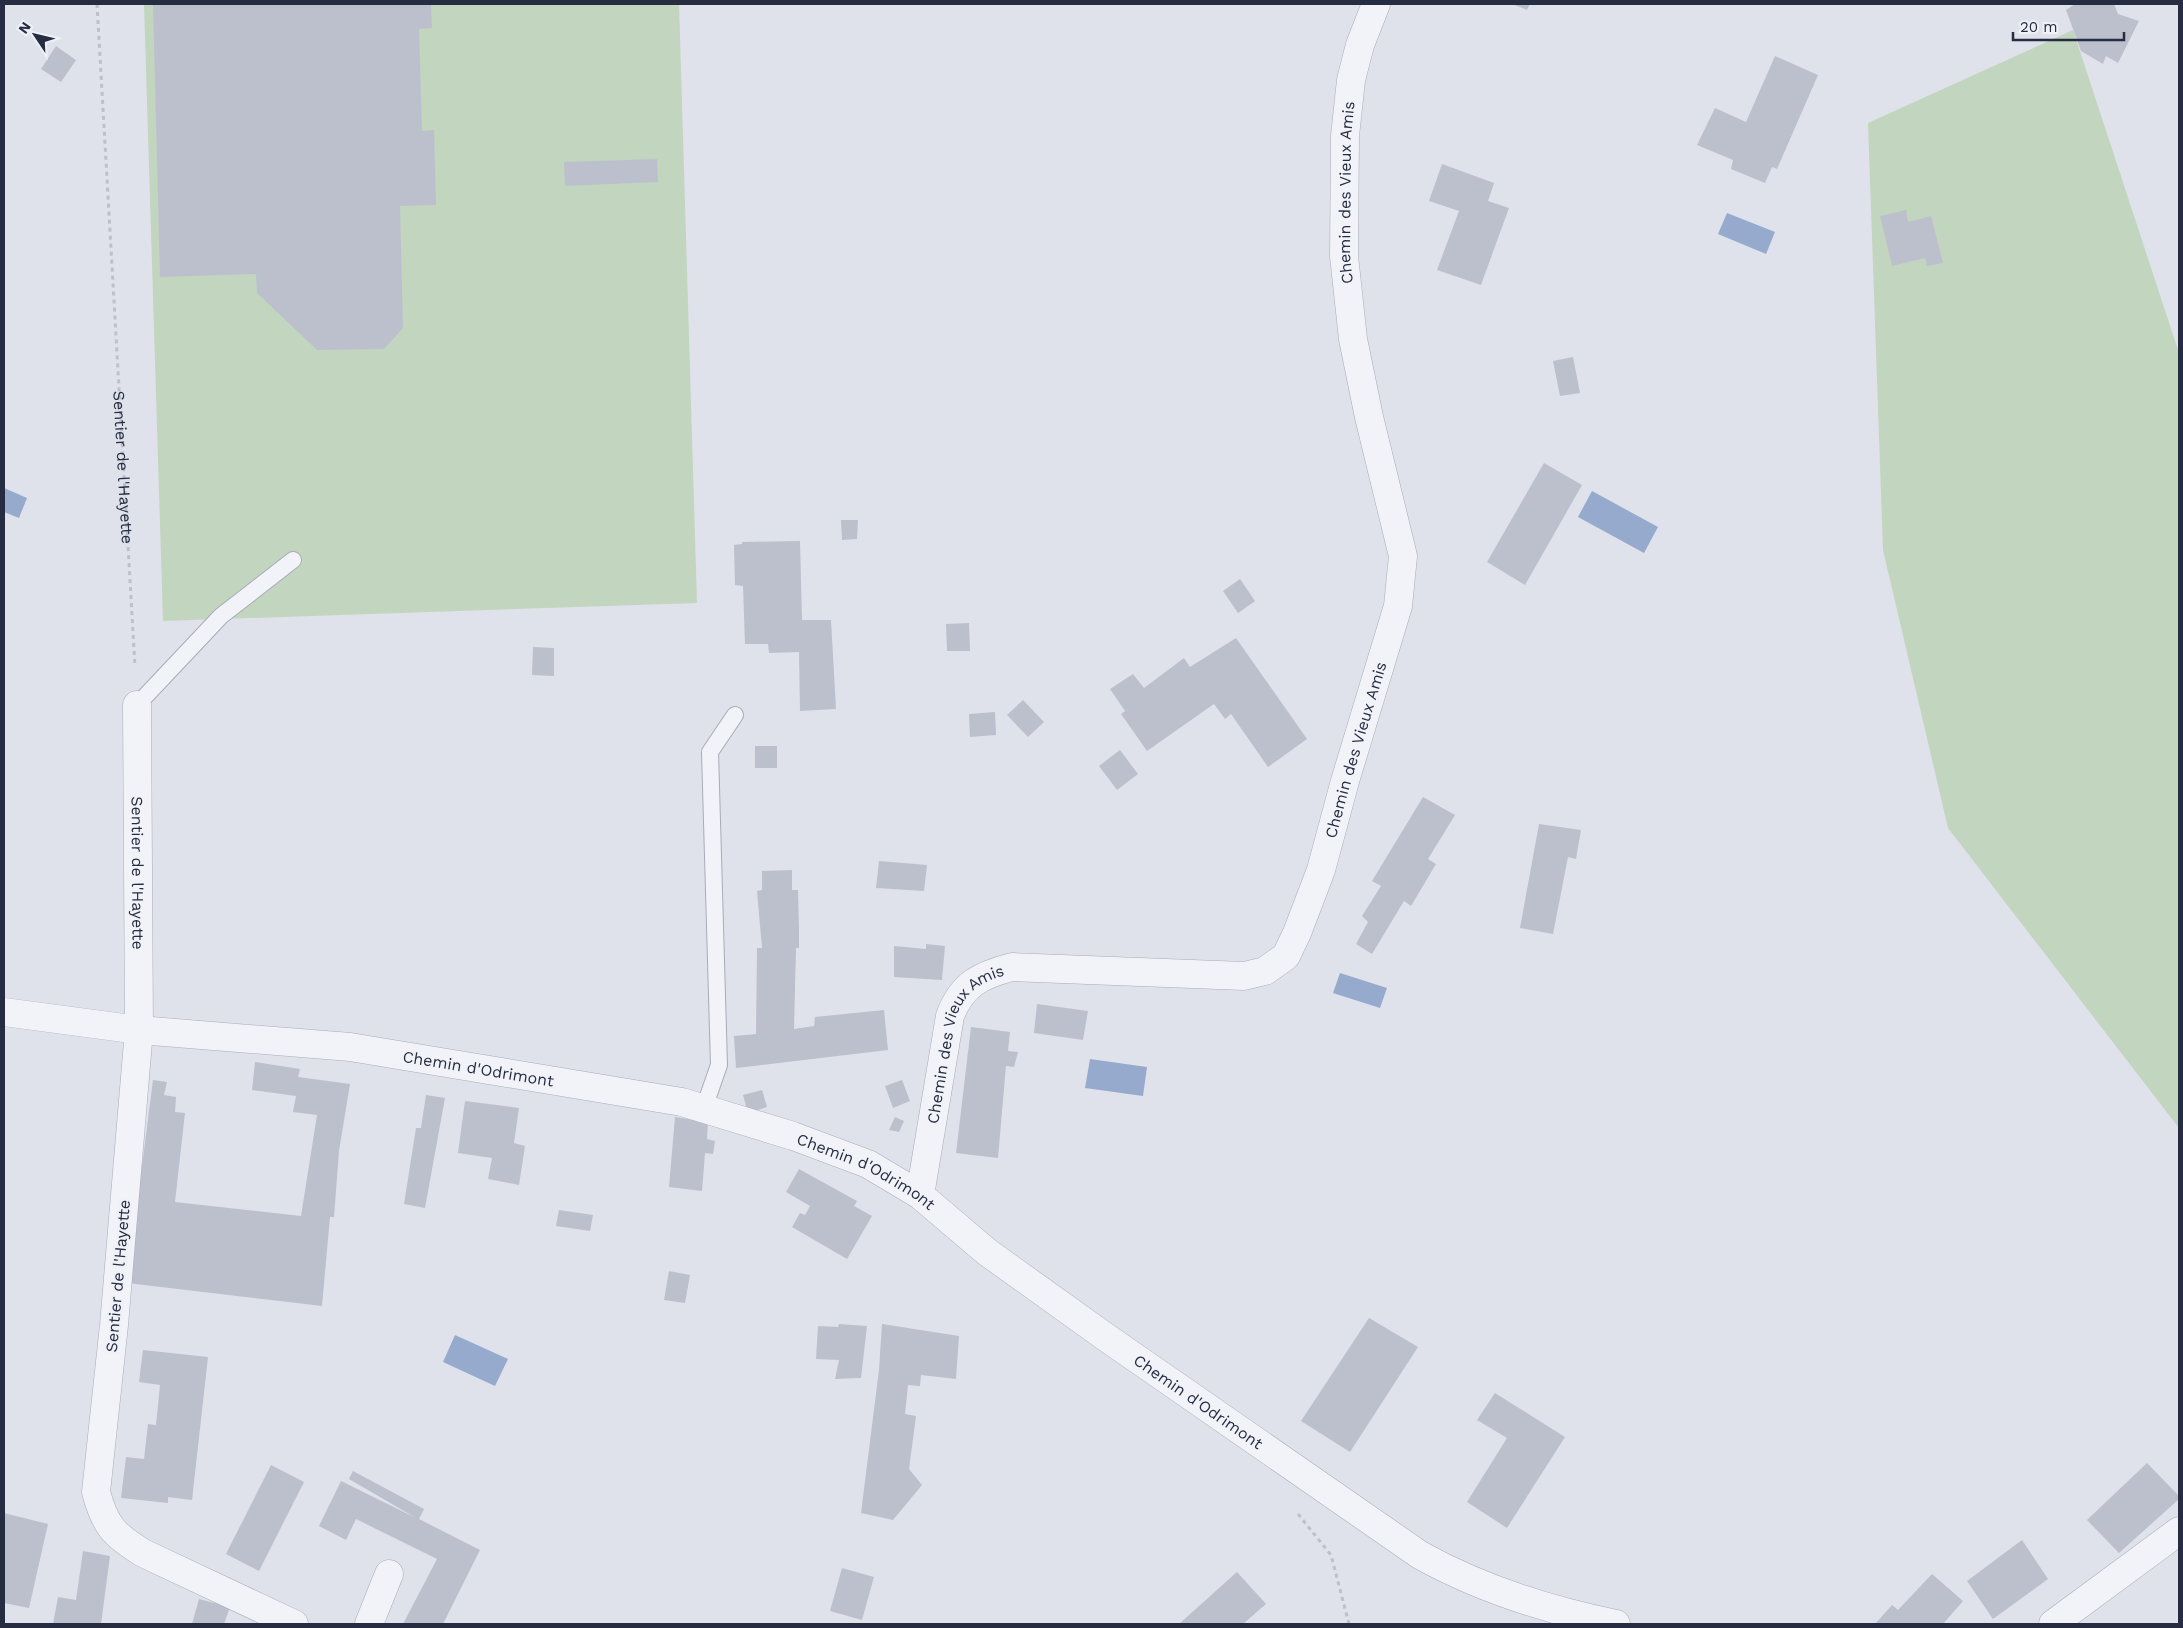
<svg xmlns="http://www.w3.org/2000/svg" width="2183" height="1628" viewBox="0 0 2183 1628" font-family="'Work Sans',sans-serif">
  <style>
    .green { fill: #c2d5bf }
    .water { fill: #96aace }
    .building { fill: #bcc0cd }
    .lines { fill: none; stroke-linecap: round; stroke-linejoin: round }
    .lane-casing { stroke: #a8acb8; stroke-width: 18 }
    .street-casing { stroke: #a8acb8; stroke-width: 29 }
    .path { stroke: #bdc0c9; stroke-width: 3; stroke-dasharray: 4 4; stroke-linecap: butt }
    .lane { stroke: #f2f3f8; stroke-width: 16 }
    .street { stroke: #f2f3f8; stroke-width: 28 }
    .labels { text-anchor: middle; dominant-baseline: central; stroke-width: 5; stroke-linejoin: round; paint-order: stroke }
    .street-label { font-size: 16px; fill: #262d43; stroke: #eff1f7 }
  </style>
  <rect width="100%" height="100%" fill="#dfe2ea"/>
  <g class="green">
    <path d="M144 4H679L697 603 163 621Z"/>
    <path d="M2073 30 2179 353V1128L1948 828 1883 550 1868 123Z"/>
  </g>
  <g class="water">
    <path d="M1727 213 1775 232 1766 254 1718 234Z"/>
    <path d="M4 488 27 498 19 518 4 512Z"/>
    <path d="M1592 491 1658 527 1644 553 1578 517Z"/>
    <path d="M1340 973 1387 988 1380 1008 1333 993Z"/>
    <path d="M1090 1059 1147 1067 1143 1096 1085 1088Z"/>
    <path d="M455 1335 508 1359 495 1386 443 1362Z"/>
  </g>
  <g class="building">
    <path d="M153 4H431L432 28 419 29 422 131 434 130 436 205 400 206 403 328 384 349 317 350 257 293 256 274 160 277Z"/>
    <path d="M1512 4H1530L1527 10Z"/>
    <path d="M2075 4H2114L2118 14 2139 21 2118 63 2106 56 2103 64 2081 51 2066 10Z"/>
    <path d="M56 46 76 60 61 82 41 69Z"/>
    <path d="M1775 56 1818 75 1777 169 1772 167 1765 183 1731 169 1733 160 1697 145 1715 108 1746 122Z"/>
    <path d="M657 159 658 182 565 186 564 162Z"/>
    <path d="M1442 164 1494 183 1488 201 1509 208 1481 285 1437 270 1459 211 1429 201Z"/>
    <path d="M1906 210 1908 222 1931 216 1943 263 1927 266 1925 258 1892 266 1880 216Z"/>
    <path d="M1573 357 1580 393 1560 396 1553 361Z"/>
    <path d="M1544 463 1582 485 1525 585 1487 562Z"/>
    <path d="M841 520H858L857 539 842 540Z"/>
    <path d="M800 541 802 620H831L836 709 800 711 799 652 769 653 768 644H745L743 586 735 585 734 545 742 544V542Z"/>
    <path d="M1240 579 1255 601 1238 613 1223 591Z"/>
    <path d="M969 623 970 651H947L946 624Z"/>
    <path d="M1236 638 1307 739 1268 767 1231 714 1225 719 1214 704 1147 751 1121 714 1125 711 1110 689 1133 674 1144 688 1184 658 1190 667Z"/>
    <path d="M533 647 554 648V676L532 675Z"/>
    <path d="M1023 700 1044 722 1028 737 1007 715Z"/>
    <path d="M995 712 996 735 970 737 969 714Z"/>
    <rect x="755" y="746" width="22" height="22"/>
    <path d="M1120 750 1138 774 1117 790 1099 766Z"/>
    <path d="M1423 797 1455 815 1428 859 1436 864 1411 906 1404 901 1372 954 1356 944 1368 922 1362 916 1381 886 1372 881Z"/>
    <path d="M1539 824 1581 830 1576 859 1568 857 1553 934 1520 928Z"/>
    <path d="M879 861 927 865 924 891 876 888Z"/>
    <path d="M792 870V890H798L799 927V948H796L794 1029 814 1026 815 1017 884 1010 888 1050 736 1068 734 1036 756 1034 757 948H762L757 891 762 890V871Z"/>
    <path d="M926 944 945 946 942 980 894 977V946L926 949Z"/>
    <path d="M1037 1004 1088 1011 1083 1040 1034 1033Z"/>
    <path d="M971 1027 1010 1032 1008 1051 1018 1052 1014 1067 1006 1066 998 1158 956 1153Z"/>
    <path d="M255 1062 300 1069 298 1077 350 1084 339 1151 334 1217H330L322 1306 127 1283 153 1080 167 1082 164 1095 176 1097 175 1112 185 1113 175 1202 301 1216 317 1115 293 1112 296 1096 252 1090Z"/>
    <path d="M902 1080 910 1101 893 1108 885 1086Z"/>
    <path d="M762 1090 767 1107 748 1113 743 1095Z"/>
    <path d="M426 1095 445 1098 425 1208 404 1204 416 1128H421Z"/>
    <path d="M465 1101 519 1108 514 1143 525 1146 519 1185 488 1179 492 1158 458 1153Z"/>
    <path d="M675 1117 708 1122 707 1139 715 1141 713 1154 705 1153 702 1191 669 1187Z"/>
    <path d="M895 1117 904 1121 899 1132 889 1130Z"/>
    <path d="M799 1169 857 1201 854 1206 872 1216 847 1259 792 1227 800 1213 805 1215 810 1206 786 1192Z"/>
    <path d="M559 1210 593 1215 590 1231 556 1226Z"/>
    <path d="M669 1271 690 1275 685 1303 664 1300Z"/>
    <path d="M1369 1318 1418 1347 1350 1452 1301 1421Z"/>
    <path d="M839 1324 867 1326 861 1378 835 1379 839 1360 816 1359 818 1326 838 1327Z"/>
    <path d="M882 1324 959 1336 956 1379 921 1375 920 1386 908 1385 905 1414 916 1416 909 1469 922 1485 893 1520 861 1513 879 1370Z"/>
    <path d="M143 1350 208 1357 192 1500 168 1497V1503L121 1498 126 1457 144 1459 148 1424 156 1425 160 1385 139 1382Z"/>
    <path d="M1495 1393 1565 1437 1507 1528 1467 1502 1507 1438 1477 1420Z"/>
    <path d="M2147 1463 2179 1496V1499L2119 1553 2087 1520Z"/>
    <path d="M271 1465 304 1482 259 1571 226 1554Z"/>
    <path d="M353 1471 424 1509 419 1519 480 1550 443 1624H403L437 1559 356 1519 346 1540 319 1526 341 1481 416 1518 349 1479Z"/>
    <path d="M4 1513 48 1524 29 1608 4 1603Z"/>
    <path d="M2022 1540 2048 1579 1993 1619 1967 1581Z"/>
    <path d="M83 1551 110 1556 101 1624H53L58 1597 76 1600Z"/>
    <path d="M842 1568 874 1577 862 1620 830 1611Z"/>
    <path d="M1237 1572 1266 1604 1243 1624H1179Z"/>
    <path d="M1932 1574 1963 1601 1943 1624H1875L1892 1605 1898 1610Z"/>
    <path d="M199 1599 230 1607 224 1624H192Z"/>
  </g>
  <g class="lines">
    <g class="lane-casing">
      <g id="lane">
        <path d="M137 705 221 616 293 560"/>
        <path d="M704 1108 719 1065 710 752 735 715"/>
      </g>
    </g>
    <g class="street-casing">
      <g id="street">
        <path id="s2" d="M137 705 139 1030 114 1325 96 1492C105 1526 114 1535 143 1553L294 1624"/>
        <path id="s3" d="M4 1012 139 1030 350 1047 682 1102 793 1136 868 1164 920 1195 987 1252 1107 1338 1420 1555C1481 1589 1548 1610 1616 1624"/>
        <path id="s4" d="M920 1195 950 1016C962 984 981 975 1012 967L1244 976 1265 971 1286 956 1297 933 1321 870 1345 781 1398 606 1403 556 1369 417 1353 339 1344 256 1345 136 1351 80 1360 45 1376 4"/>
        <path d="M369 1624 389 1574"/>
        <path d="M2053 1624 2179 1531"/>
      </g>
    </g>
    <g class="path">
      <path id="s1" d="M97 4 135 667"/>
      <path d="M1298 1514 1331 1555 1349 1624"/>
    </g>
    <use href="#lane" class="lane"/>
    <use href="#street" class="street"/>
  </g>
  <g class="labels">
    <g class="street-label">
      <text stroke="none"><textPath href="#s4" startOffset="1332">Chemin des Vieux Amis</textPath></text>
      <text stroke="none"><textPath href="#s1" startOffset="464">Sentier de l'Hayette</textPath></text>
      <text stroke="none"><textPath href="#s4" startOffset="762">Chemin des Vieux Amis</textPath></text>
      <text stroke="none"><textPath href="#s2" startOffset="168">Sentier de l'Hayette</textPath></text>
      <text stroke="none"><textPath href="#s4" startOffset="164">Chemin des Vieux Amis</textPath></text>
      <text stroke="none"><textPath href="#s3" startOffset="478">Chemin d'Odrimont</textPath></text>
      <text stroke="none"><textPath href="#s3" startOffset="882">Chemin d'Odrimont</textPath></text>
      <text transform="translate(118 1276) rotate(-85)">Sentier de l'Hayette</text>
      <text stroke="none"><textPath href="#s3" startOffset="1288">Chemin d'Odrimont</textPath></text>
    </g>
  </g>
  <rect width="2183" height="1628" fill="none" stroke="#262d43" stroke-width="10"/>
  <g transform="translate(35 35) rotate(305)" stroke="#eff1f7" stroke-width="4" paint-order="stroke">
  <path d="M0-4L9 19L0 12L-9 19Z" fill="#262d43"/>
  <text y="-8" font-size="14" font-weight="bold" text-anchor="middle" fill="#262d43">N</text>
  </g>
  <path d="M2013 32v8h111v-8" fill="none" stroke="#262d43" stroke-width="2.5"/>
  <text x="2020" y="32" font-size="15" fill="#262d43" stroke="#eff1f7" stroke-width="4" paint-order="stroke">20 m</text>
</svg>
